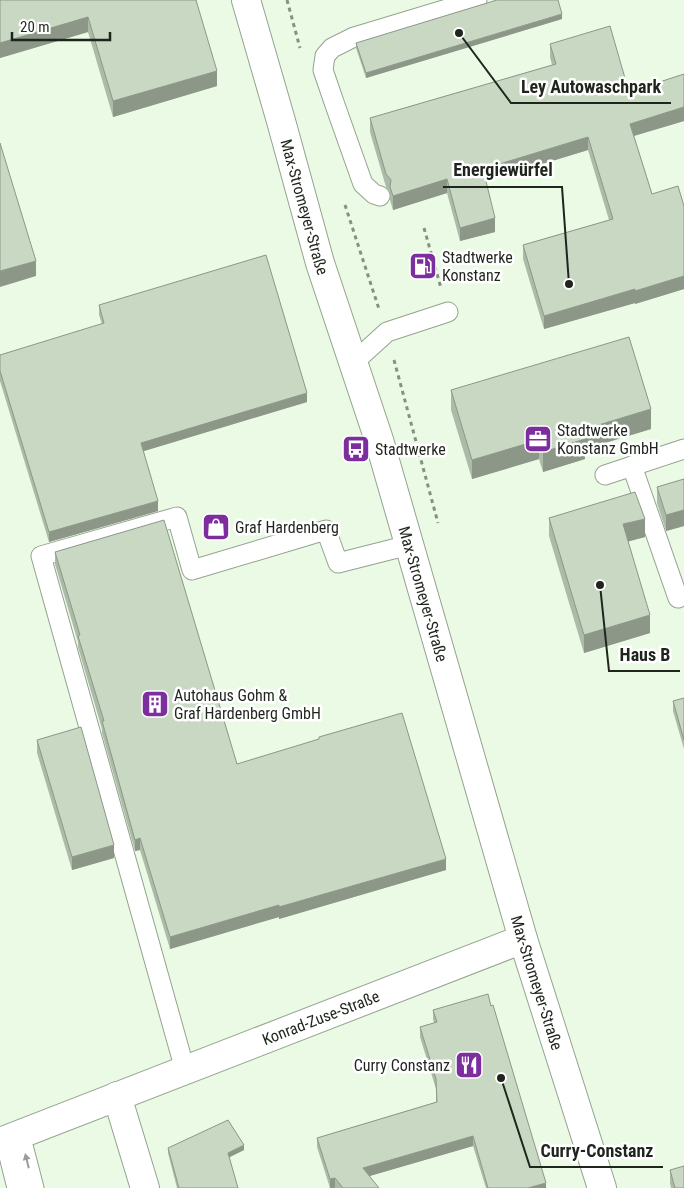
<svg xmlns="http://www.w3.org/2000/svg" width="684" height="1188" viewBox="0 0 684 1188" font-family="'Roboto Condensed',sans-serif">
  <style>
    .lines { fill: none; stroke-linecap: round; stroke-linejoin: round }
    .lane-casing { stroke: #94a38f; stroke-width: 21 }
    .street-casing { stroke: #94a38f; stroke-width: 30 }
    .path { stroke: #869182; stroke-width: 3; stroke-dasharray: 4 4; stroke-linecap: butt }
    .lane { stroke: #fff; stroke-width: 19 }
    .street { stroke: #fff; stroke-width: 28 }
    .wall { fill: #acbaa8 }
    .shaded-wall { fill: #8c9788 }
    .building { fill: #c8d8c3; stroke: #8c9788 }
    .oneway { fill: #9a9d99 }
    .labels { text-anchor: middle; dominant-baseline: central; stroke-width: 5; stroke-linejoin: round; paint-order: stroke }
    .street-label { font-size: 16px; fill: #1f251d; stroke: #fff }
    .poi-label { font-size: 16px; fill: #1f251d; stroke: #fff; text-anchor: start }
    .leader { fill: none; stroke: #1f251d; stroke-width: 2 }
    .callout-dot { fill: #1f251d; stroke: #fff; stroke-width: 2 }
    .callout-label { font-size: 18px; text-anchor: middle; font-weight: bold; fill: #1f251d; stroke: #fff; stroke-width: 5; stroke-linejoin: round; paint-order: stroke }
  </style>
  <rect width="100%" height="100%" fill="#eafae5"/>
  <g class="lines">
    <g class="lane-casing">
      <g id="lane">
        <path d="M380 196 374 194 363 184 335 105 323 70 325 56 332 48 354 37 477 0"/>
        <path d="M353 363 387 332 448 312"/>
        <path d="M632 466 678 598"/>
        <path d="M605 475 684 449"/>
        <path d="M185 1070 41 556 177 517 192 570 326 530 338 563 409 545"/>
        <path d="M20 1134 34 1188"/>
        <path d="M5 1140 17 1188"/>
      </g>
    </g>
    <g class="street-casing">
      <g id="street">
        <path id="s1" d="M246 0 281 121 320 263 379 440 523 939 602 1188"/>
        <path d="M117 1096 145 1188"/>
        <path id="s2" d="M0 1142 523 939"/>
      </g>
    </g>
    <g class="path">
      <path d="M287 0 300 48"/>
      <path d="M345 205 379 309"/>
      <path d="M424 228 441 288"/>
      <path d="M394 360 438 523"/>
    </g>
    <use href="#lane" class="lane"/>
    <use href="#street" class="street"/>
  </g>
  <g class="wall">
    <path d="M0 0H196L217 86 113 117 88 32 0 58Z"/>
    <path d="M562 19 366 78 356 48V43Z"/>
    <path d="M550 44 629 92 684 74V121L634 136 652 194 684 206V289L635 304V303L544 329 523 259V245L609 220 588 150 486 181 495 232 460 241 447 193 393 210 390 200V192L386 187 370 132V118L552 65 550 57Z"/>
    <path d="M99 305 307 402 143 451 158 511 49 542 0 381V355L102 324 99 315Z"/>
    <path d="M451 390 651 429 585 449V459L543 472 539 459 472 479 451 410Z"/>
    <path d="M684 479V526L666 531 657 503V487Z"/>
    <path d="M549 518 645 537 628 541 650 633 584 653 549 536Z"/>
    <path d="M55 552 237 764 446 870 279 919V917L170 949 140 850 135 851 102 733V729L78 647V642L55 564Z"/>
    <path d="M684 698V749L673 711V701Z"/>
    <path d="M37 740 114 858 72 870 37 753Z"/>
    <path d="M433 1010 546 1188H486L473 1146 369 1176 379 1188H330L317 1147V1138L436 1102V1089L420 1037V1027L434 1023 433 1019Z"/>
    <path d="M168 1148 244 1150 229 1157 238 1188H177L168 1153Z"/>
    <path d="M670 1170 684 1188H671L670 1183Z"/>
  </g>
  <g class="shaded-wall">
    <path d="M562 14V19L366 78V73Z"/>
    <path d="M88 17V32L0 58V43Z"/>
    <path d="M217 71V86L113 117V101Z"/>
    <path d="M684 107V121L630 137V124Z"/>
    <path d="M588 137V150L483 182V169Z"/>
    <path d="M447 179V193L393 210V196Z"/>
    <path d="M495 218V232L460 241V228Z"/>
    <path d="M36 261V276L0 287V271Z"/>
    <path d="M684 276V289L635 304V291Z"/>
    <path d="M635 289V303L544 329V316Z"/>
    <path d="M307 393V402L141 452V443Z"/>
    <path d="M651 409V429L585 449V459L543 472V452L582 430Z"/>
    <path d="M539 440V459L472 479V460Z"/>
    <path d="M158 501V511L49 542V532Z"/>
    <path d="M684 510V526L666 531V515Z"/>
    <path d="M645 519V537L623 543V524Z"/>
    <path d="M650 615V633L584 653V635Z"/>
    <path d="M140 838V850L135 851V840Z"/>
    <path d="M114 845V858L72 870V857Z"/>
    <path d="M446 859V870L279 919V907Z"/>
    <path d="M279 905V917L170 949V937Z"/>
    <path d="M473 1136V1146L363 1178V1168Z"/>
    <path d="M244 1145V1150L228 1158V1153Z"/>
    <path d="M335 1178V1188H330V1179Z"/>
    <path d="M546 1183V1188H528Z"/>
  </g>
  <g class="building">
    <path d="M0 0H196L217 71 113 101 88 17 0 43Z"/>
    <path d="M497 0H558L562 14 366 73 356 43Z"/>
    <path d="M610 26 629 92 684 74V107L630 124 652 194 678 186 684 206V276L635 291V289L544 316 523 245 613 219 588 137 483 169 495 218 460 228 447 179 393 196 390 187 391 180 386 174 370 118 556 64 550 44Z"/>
    <path d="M0 143 36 261 0 271Z"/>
    <path d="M266 255 307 393 141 443 158 501 49 532 0 371V355L104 323 99 305Z"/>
    <path d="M629 337 651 409 582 430 585 439 543 452 539 440 472 460 451 390Z"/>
    <path d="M684 479V510L666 515 657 487Z"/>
    <path d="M635 492 645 519 623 524 650 615 584 635 549 518Z"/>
    <path d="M164 520 237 764 319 739V737L402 713 446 859 279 907V905L170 937 140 838 135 840 102 721H104L78 636 80 635 55 552Z"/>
    <path d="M684 698V740L673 701Z"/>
    <path d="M81 727 114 845 72 857 37 740Z"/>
    <path d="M488 994 491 1006 493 1005 546 1183 528 1188H488L473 1136 363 1168 379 1188H343L335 1178 330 1179 317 1138 437 1102 436 1079 420 1027 437 1022 433 1010Z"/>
    <path d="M228 1120 244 1145 228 1153 238 1188H179L168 1148Z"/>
    <path d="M684 1166V1188H675L670 1170Z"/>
  </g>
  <defs><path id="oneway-solid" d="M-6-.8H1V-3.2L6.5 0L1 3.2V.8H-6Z" transform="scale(1.25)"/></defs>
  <use class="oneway" href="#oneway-solid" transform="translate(27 1161) rotate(-104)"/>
  <defs>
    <g id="fuel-square" transform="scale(1.4375)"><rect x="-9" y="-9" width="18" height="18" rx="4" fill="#7d2e9e" stroke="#fff"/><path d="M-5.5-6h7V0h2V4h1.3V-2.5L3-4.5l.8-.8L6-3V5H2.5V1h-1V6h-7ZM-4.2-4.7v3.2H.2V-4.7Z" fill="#fff"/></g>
    <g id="office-square" transform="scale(1.4375)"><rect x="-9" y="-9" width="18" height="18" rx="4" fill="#7d2e9e" stroke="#fff"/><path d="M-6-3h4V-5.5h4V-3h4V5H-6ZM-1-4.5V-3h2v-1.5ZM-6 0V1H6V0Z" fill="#fff"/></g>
    <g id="bus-square" transform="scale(1.4375)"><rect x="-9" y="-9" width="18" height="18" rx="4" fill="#7d2e9e" stroke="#fff"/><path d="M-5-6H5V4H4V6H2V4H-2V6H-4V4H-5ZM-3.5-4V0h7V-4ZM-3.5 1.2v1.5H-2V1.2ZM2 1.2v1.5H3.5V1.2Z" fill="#fff"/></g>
    <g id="shop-square" transform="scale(1.4375)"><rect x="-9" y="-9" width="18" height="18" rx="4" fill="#7d2e9e" stroke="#fff"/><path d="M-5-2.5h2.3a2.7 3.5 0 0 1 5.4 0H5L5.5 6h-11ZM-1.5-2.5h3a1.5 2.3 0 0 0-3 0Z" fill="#fff"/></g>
    <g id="building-square" transform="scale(1.4375)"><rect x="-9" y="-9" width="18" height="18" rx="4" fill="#7d2e9e" stroke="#fff"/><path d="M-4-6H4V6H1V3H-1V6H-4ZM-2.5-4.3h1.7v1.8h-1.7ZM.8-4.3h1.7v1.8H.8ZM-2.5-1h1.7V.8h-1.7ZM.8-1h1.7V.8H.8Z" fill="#fff"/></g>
    <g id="restaurant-square" transform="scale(1.4375)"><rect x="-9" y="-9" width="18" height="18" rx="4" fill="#7d2e9e" stroke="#fff"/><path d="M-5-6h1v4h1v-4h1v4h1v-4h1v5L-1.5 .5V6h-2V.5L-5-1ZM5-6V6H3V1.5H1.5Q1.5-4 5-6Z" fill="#fff"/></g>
  </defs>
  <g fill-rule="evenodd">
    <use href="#fuel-square" x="423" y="266"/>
    <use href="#office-square" x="538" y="439"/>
    <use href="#bus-square" x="356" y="449"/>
    <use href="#shop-square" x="216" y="527"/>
    <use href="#building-square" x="155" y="704"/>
    <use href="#restaurant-square" x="469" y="1065"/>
  </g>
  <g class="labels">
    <g class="street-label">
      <text stroke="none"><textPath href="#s1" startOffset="215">Max-Stromeyer-Straße</textPath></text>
      <text stroke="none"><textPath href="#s1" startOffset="620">Max-Stromeyer-Straße</textPath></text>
      <text stroke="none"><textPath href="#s1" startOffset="1025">Max-Stromeyer-Straße</textPath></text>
      <text stroke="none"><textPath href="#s2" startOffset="344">Konrad-Zuse-Straße</textPath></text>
    </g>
    <g class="poi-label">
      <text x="442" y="257">Stadtwerke<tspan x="442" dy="18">Konstanz</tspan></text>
      <text x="557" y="430">Stadtwerke<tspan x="557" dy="18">Konstanz GmbH</tspan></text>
      <text x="375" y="449">Stadtwerke</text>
      <text x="235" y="527">Graf Hardenberg</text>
      <text x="174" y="695">Autohaus Gohm &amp;<tspan x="174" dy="18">Graf Hardenberg GmbH</tspan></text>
      <text x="450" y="1065" text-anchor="end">Curry Constanz</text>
    </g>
  </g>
  <path class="leader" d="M459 33L511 103H671M569 284L562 187H443M600 585L609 671H680M501 1078L530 1167H663"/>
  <g class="callout-dot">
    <circle cx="459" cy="33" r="5"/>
    <circle cx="569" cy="284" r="5"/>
    <circle cx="600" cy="585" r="5"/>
    <circle cx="501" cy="1078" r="5"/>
  </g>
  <g class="callout-label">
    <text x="591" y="93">Ley Autowaschpark</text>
    <text x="503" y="176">Energiewürfel</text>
    <text x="645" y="661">Haus B</text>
    <text x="597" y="1157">Curry-Constanz</text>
  </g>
  <path d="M12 32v8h98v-8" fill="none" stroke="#1f251d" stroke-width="2.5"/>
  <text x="20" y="32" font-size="15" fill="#1f251d" stroke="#ffffff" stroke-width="4" paint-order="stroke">20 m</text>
</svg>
